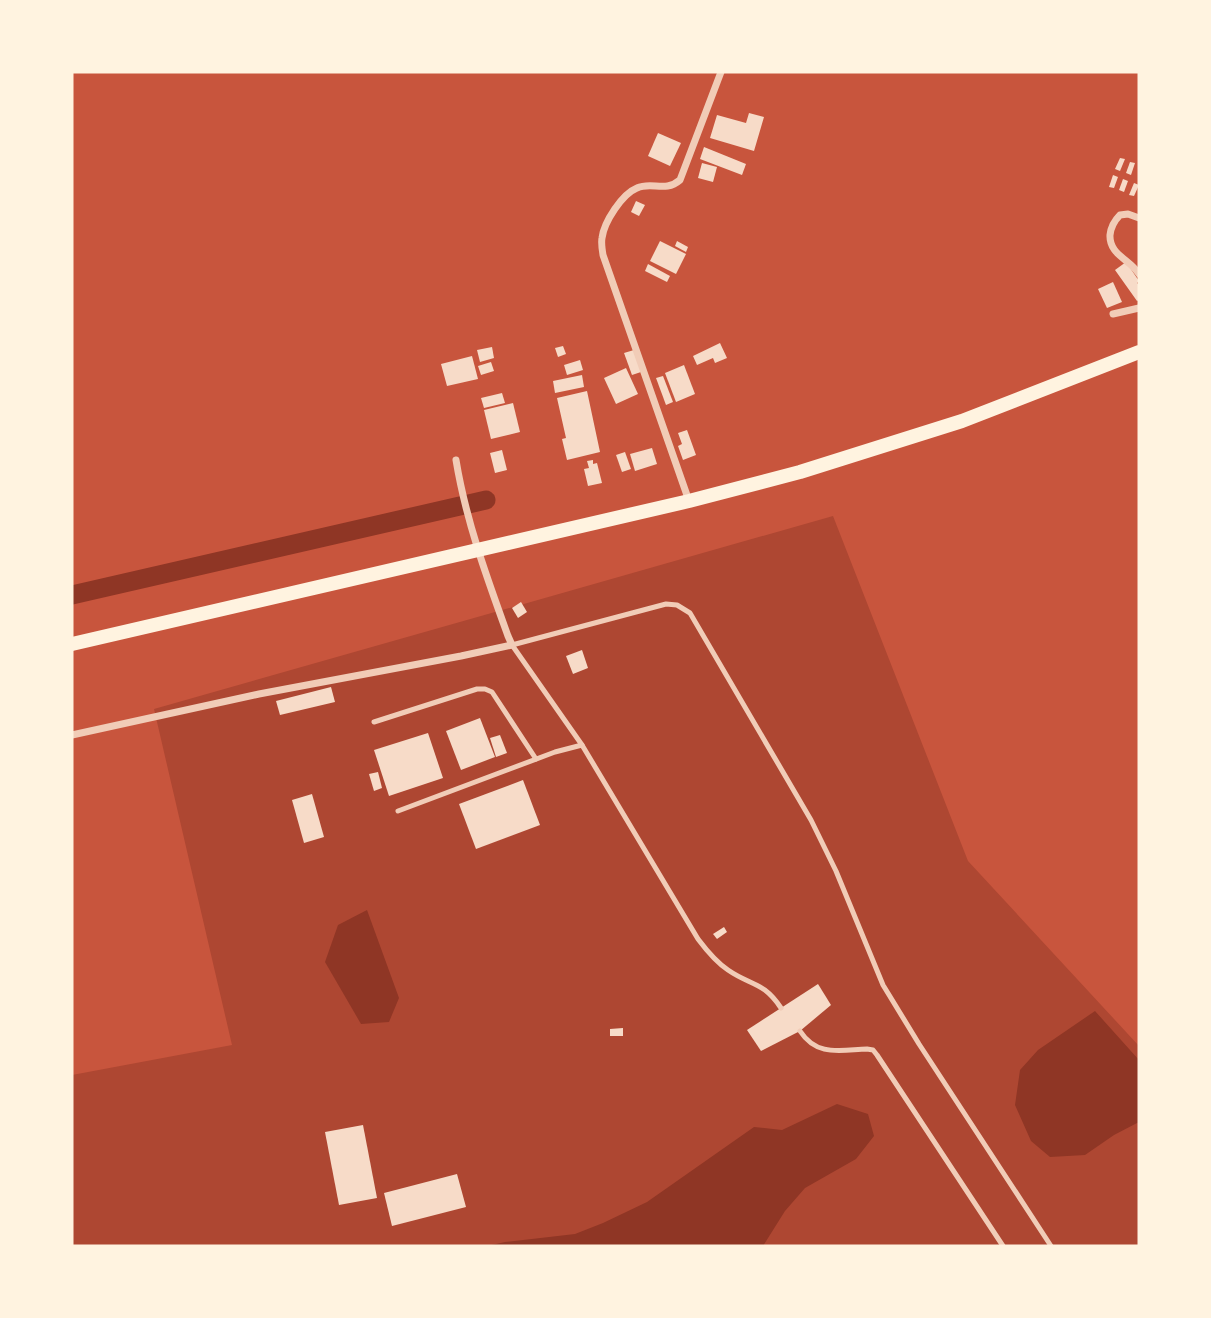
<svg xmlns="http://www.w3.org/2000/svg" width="1211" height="1318" viewBox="0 0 1211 1318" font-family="Quicksand,sans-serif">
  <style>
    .green { fill: #ae4732 }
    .water { fill: #8f3625 }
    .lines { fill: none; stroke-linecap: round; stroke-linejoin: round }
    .canal { stroke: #8f3625; stroke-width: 19 }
    .building { fill: #f7dbc8 }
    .service { stroke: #f1ccb7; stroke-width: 5 }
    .minor { stroke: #f1ccb7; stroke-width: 7 }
    .secondary { stroke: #fff3e0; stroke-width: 14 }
  </style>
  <rect width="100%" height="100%" fill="#c8553d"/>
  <path class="green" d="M833 516 968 861 1139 1046V1246H72V1075L232 1045 154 709Z"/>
  <g class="water">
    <path d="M367 910 399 998 389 1022 361 1024 325 962 338 925Z"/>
    <path d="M1095 1011 1139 1060V1122L1114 1135 1085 1155 1050 1157 1031 1141 1015 1105 1020 1070 1038 1050Z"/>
    <path d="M837 1104 868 1114 874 1136 856 1159 805 1188 785 1211 763 1246H487L505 1242 575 1234 603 1223 647 1202 754 1127 782 1130Z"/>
  </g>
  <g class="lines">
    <path class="canal" d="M72 595 486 500"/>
  </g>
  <g class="building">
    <path d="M749 113 764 117 754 151 710 138 717 115 746 123Z"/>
    <path d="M658 133 681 143 670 166 648 156Z"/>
    <path d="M704 147 746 164 742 175 700 159Z"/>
    <path d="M1120 158 1125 159 1120 171 1115 169Z"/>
    <path d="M1130 162 1135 163 1131 175 1126 173Z"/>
    <path d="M702 163 717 167 713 182 698 178Z"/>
    <path d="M1113 175 1118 177 1114 188 1109 187Z"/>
    <path d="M1123 179 1128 181 1124 192 1119 190Z"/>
    <path d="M1134 183 1139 185 1134 196 1129 195Z"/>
    <path d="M636 201 645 205 639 216 631 212Z"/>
    <path d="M660 241 686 254 676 274 650 261Z"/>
    <path d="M677 241 688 247 686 252 675 246Z"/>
    <path d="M1126 262 1139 281 1137 283 1139 285V300L1137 301 1115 270Z"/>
    <path d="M648 264 670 276 667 282 645 271Z"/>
    <path d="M1113 282 1122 302 1107 308 1098 289Z"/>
    <path d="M720 343 727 358 715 363 713 358 697 365 693 356Z"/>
    <path d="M563 346 566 354 558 357 555 348Z"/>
    <path d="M492 347 494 358 480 362 477 350Z"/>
    <path d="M634 350 641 372 632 375 624 353Z"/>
    <path d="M472 356 478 379 447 386 441 364Z"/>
    <path d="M580 360 583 370 567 375 564 365Z"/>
    <path d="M491 362 494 371 481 375 478 366Z"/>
    <path d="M684 365 695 394 676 402 665 373Z"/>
    <path d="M626 368 638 394 616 404 604 378Z"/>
    <path d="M582 375 584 387 555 393 553 381Z"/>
    <path d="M663 376 673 402 666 405 656 378Z"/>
    <path d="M587 391 600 452 567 460 562 439 566 438 557 398Z"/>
    <path d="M502 393 505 403 484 408 481 398Z"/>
    <path d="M513 403 520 432 491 439 484 410Z"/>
    <path d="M687 430 696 455 683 460 678 446 682 444 678 433Z"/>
    <path d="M652 448 657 464 635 471 630 454Z"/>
    <path d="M502 450 507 470 495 473 490 453Z"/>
    <path d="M625 452 631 469 622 472 616 455Z"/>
    <path d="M593 460V464L597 463 602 483 588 486 584 469 589 468 587 461Z"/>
    <path d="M521 602 527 612 518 618 512 608Z"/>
    <path d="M582 650 588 668 573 674 566 656Z"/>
    <path d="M331 687 335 702 280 715 276 701Z"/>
    <path d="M480 718 495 757 461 770 446 731Z"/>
    <path d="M428 733 443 778 389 796 374 750Z"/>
    <path d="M500 735 507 753 496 757 490 738Z"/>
    <path d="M378 772 382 788 374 791 369 774Z"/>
    <path d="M523 780 540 825 476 849 459 804Z"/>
    <path d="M312 794 324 837 304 843 292 800Z"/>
    <path d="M724 927 727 932 717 939 713 934Z"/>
    <path d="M818 984 831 1005 800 1031 761 1051 747 1030Z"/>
    <path d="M623 1028V1036H610V1029Z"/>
    <path d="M363 1125 377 1198 339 1205 325 1132Z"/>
    <path d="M457 1174 466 1207 392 1226 384 1193Z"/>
  </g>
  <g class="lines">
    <g class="service">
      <path d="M374 722 477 689H485L492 692 536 759"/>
      <path d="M398 811 555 752 582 745"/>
      <path d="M781 1008C763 981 751 986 728 970 716 962 707 951 698 939L582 745 512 645 666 604 677 605 690 613 811 820 836 871 883 985 919 1044 1051 1246"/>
      <path d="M800 1031C817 1057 840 1050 867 1049L873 1050 877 1055 1003 1246"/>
    </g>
    <g class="minor">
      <path d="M1139 218 1128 214 1120 215C1114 221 1111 226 1110 235 1109 255 1130 259 1139 274"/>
      <path d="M1113 314 1139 308"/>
      <path d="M689 501 603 255C602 249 601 243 602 238 604 222 622 194 637 188 652 181 665 193 680 180L721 72"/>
      <path d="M72 735 259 694 461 656 512 645 508 636C487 578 466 521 456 460"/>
    </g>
    <path class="secondary" d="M72 644 689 501 800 472 962 421 1139 352"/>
  </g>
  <rect width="1211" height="1318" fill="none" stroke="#fff3e0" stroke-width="147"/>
</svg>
